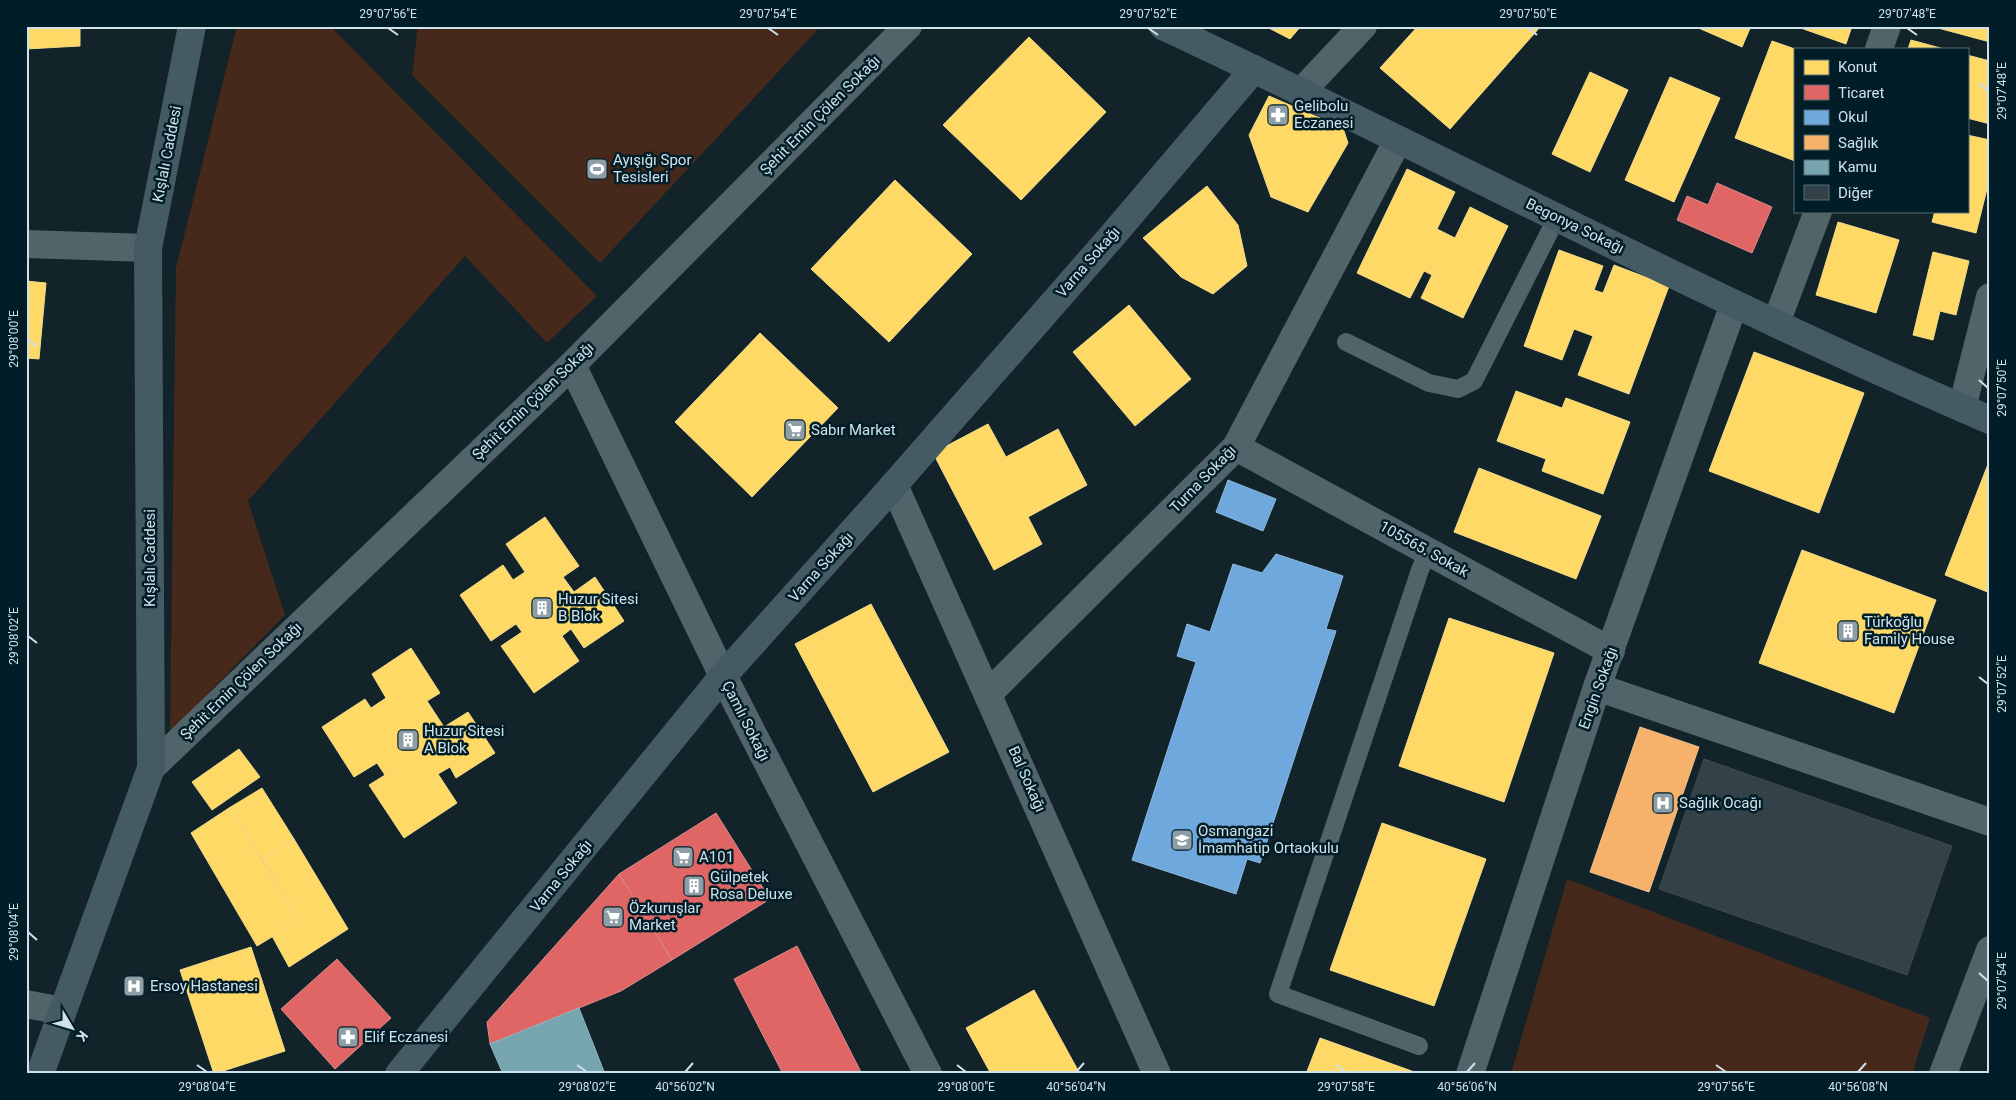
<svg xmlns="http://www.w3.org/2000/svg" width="2016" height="1100" viewBox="0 0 2016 1100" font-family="Roboto,sans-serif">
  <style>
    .green { fill: #47291c }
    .homes { fill: #ffd966; stroke: #f1db8d }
    .shops { fill: #e06666; stroke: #dc8b8d }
    .schools { fill: #6fa8dc; stroke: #8cb9e0 }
    .health { fill: #f6b26b; stroke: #ebc091 }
    .public { fill: #76a5af; stroke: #91b7c0 }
    .building { fill: #324248; stroke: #3f4c52 }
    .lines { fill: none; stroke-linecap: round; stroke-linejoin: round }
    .lane { stroke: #50646a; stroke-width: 18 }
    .street { stroke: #50646a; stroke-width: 28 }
    .secondary { stroke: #455b64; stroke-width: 28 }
    .ticks { fill: none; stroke: #d1e1e9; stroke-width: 2 }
    .labels { text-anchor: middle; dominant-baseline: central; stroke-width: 5; stroke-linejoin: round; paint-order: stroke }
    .poi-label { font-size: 15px; fill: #d1e1e9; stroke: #011e28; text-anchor: start }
    .street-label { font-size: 15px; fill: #d1e1e9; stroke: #011e28 }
    .neatline { fill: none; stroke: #d1e1e9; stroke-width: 2 }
    .ticks-label { font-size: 12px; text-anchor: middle; fill: #d1e1e9 }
  </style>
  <rect width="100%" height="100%" fill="#122329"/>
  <g class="green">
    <path d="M237 26H330L597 296 547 343 465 256 248 501 285 615 170 732 176 268Z"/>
    <path d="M418 26H821L600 263 412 75Z"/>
    <path d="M1567 879 1930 1018 1912 1074H1511Z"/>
  </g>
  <g class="homes">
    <path d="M26 26H80V46L26 49Z"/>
    <path d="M1265 26H1301L1290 39Z"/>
    <path d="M1418 26H1541L1450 129 1380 68Z"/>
    <path d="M1694 26H1751L1742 47Z"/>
    <path d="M1795 26H1852L1846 44Z"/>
    <path d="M1939 26H1990V42L1938 28Z"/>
    <path d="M1029 37 1106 112 1021 200 943 125Z"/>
    <path d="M1911 40 1944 49H1908Z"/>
    <path d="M1772 41 1795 49V161L1735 138Z"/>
    <path d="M1967 55 1990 61V124L1967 118Z"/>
    <path d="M1590 72 1628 90 1590 172 1552 154Z"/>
    <path d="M1670 77 1720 98 1674 202 1625 180Z"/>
    <path d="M1269 96 1343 128 1348 143 1308 212 1271 197 1249 135Z"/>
    <path d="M1967 135 1990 140V177L1976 233 1932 222 1935 211H1967Z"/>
    <path d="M1407 169 1455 192 1437 229 1455 238 1470 207 1508 226 1463 318 1421 298 1432 275 1424 271 1410 298 1357 273Z"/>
    <path d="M895 180 972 254 889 342 811 269Z"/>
    <path d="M1207 186 1238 225 1247 266 1213 294 1181 277 1143 238Z"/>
    <path d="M1838 222 1899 240 1876 313 1816 295Z"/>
    <path d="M1559 250 1603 266 1594 290 1603 293 1614 265 1669 286 1629 394 1578 375 1593 336 1574 329 1562 360 1524 346Z"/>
    <path d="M1933 252 1969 261 1956 315 1940 311 1933 340 1913 335Z"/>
    <path d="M26 281 46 283 39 359 26 358Z"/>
    <path d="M1129 305 1191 379 1135 426 1073 352Z"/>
    <path d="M760 333 838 408 752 497 675 422Z"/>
    <path d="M1754 352 1864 393 1819 513 1709 471Z"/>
    <path d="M1516 391 1562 408 1566 398 1630 422 1603 494 1542 471 1546 459 1497 441Z"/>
    <path d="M988 424 1006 457 1058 429 1087 485 1028 517 1042 544 994 570 933 453Z"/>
    <path d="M1990 459V593L1945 575Z"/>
    <path d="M1479 468 1601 516 1576 579 1454 532Z"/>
    <path d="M545 517 579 566 563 577 574 592 595 577 624 621 584 648 571 629 562 636 579 661 534 693 501 646 522 632 516 624 491 641 460 595 503 565 513 580 525 572 506 544Z"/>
    <path d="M1802 550 1936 600 1894 713 1759 663Z"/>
    <path d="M871 604 949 752 873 792 795 644Z"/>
    <path d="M1449 618 1554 653 1504 802 1399 766Z"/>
    <path d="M411 648 440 693 427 701 444 727 468 712 495 753 456 778 450 767 438 774 457 803 404 838 369 785 385 775 377 763 354 777 322 727 365 699 371 708 386 698 372 674Z"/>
    <path d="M239 749 260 777 212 810 192 782Z"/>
    <path d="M262 788 294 839 262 859 229 808Z"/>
    <path d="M229 808 300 920 257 946 191 833Z"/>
    <path d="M1382 823 1486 859 1434 1006 1330 970Z"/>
    <path d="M294 839 348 929 289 967 272 936 300 920 262 859Z"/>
    <path d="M251 947 285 1051 214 1074 180 970Z"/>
    <path d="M1034 990 1080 1074H991L966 1028Z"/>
    <path d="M1320 1038 1420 1074H1306Z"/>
  </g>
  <g class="shops">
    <path d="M1717 183 1772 207 1752 253 1677 220 1687 196 1708 205Z"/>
    <path d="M716 813 770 899 672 960 619 874Z"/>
    <path d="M619 874 672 960 621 991 490 1044 487 1022Z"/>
    <path d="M797 946 862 1074H783L734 979Z"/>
    <path d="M337 959 391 1018 335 1069 281 1009Z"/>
  </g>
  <g class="schools">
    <path d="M1228 480 1276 499 1263 531 1216 512Z"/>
    <path d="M1276 554 1343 576 1326 629 1336 631 1260 863 1247 859 1236 894 1132 860 1196 662 1177 656 1187 624 1210 632 1233 564 1262 573Z"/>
  </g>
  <path class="health" d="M1640 727 1699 747 1649 892 1590 872Z"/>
  <path class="public" d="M579 1008 605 1074H503L490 1044Z"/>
  <path class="building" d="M1704 759 1952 846 1907 975 1659 889Z"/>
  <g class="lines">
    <g class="lane">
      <path d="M1346 342 1429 383 1458 389 1474 381 1557 217"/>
      <path d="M1419 1046 1278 994 1420 570 1428 551"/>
    </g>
    <g class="street">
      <path d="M1879 49 1887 26"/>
      <path d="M1301 92 1363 26"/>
      <path d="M26 244 148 248"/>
      <path d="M1776 323 1818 211"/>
      <path d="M572 365 723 676 928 1074"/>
      <path d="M1962 408 1990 297"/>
      <path d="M1236 447 1611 651"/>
      <path d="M894 485 1157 1074"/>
      <path d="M1597 687 1990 822"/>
      <path d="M989 693 1236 447 1398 140"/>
      <path d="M151 768 572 365 908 26"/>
      <path d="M26 1004 62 1011"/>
      <path d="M1470 1074 1597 687 1734 304"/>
      <path d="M1943 1074 1990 950"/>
    </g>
    <g class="secondary">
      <path d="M1163 26C1439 155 1709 300 1990 420"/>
      <path d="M40 1074 151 768 148 248 192 26"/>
      <path d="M399 1074 723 676 887 493 1112 236 1254 69"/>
    </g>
  </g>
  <path class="ticks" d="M388 28 398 35M768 28 778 35M1148 28 1158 35M1528 28 1537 35M1907 28 1917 35M1979 83 1988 91M28 339 37 347M1979 380 1988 388M28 636 37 643M1979 677 1988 684M28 932 37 940M1979 973 1988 981M197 1065 207 1072M577 1065 587 1072M957 1065 966 1072M1336 1065 1346 1072M1716 1065 1726 1072M685 1072 693 1063M1076 1072 1084 1063M1467 1072 1475 1063M1858 1072 1866 1063"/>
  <defs>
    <g id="pharmacy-square" transform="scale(1.125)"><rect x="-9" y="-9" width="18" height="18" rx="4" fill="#8e9ea6" stroke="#011e28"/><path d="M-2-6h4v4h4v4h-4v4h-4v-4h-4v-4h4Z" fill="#fff"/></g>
    <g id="stadium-square" transform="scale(1.125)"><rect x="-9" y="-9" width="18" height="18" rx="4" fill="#8e9ea6" stroke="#011e28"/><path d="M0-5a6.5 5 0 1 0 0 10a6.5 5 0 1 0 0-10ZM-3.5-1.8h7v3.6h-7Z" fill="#fff"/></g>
    <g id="supermarket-square" transform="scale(1.125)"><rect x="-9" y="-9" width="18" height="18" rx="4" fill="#8e9ea6" stroke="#011e28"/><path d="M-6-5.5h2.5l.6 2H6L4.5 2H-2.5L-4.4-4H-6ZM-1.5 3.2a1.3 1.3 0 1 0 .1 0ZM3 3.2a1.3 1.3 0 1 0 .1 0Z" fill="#fff"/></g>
    <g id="building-square" transform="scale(1.125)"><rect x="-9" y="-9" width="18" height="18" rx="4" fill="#8e9ea6" stroke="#011e28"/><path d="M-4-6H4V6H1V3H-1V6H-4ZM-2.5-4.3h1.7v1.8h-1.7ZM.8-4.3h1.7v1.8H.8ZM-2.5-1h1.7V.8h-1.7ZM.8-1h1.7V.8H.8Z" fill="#fff"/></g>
    <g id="hospital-square" transform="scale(1.125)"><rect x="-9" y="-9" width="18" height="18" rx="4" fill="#8e9ea6" stroke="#011e28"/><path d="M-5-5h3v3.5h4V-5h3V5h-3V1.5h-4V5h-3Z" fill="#fff"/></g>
    <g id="school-square" transform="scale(1.125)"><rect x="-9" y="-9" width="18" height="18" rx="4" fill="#8e9ea6" stroke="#011e28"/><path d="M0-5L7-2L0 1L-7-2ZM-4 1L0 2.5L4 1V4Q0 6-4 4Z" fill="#fff"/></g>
  </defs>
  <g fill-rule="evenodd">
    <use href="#pharmacy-square" x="1278" y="115"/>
    <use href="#stadium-square" x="597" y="169"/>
    <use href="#supermarket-square" x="795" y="430"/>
    <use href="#building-square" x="542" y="608"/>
    <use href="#building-square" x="1848" y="631"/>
    <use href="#building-square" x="408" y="740"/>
    <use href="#hospital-square" x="1663" y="803"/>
    <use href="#school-square" x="1182" y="840"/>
    <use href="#supermarket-square" x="683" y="857"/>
    <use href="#building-square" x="694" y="886"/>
    <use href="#supermarket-square" x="613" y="917"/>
    <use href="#hospital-square" x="134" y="986"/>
    <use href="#pharmacy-square" x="348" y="1037"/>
  </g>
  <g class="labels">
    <g class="poi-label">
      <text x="1294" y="106">Gelibolu<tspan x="1294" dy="17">Eczanesi</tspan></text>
      <text x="613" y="160">Ayışığı Spor<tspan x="613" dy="17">Tesisleri</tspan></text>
      <text x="811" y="430">Sabır Market</text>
      <text x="558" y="599">Huzur Sitesi<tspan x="558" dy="17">B Blok</tspan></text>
      <text x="1864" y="622">Türkoğlu<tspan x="1864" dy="17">Family House</tspan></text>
      <text x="424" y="731">Huzur Sitesi<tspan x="424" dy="17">A Blok</tspan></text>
      <text x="1679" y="803">Sağlık Ocağı</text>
      <text x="1198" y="831">Osmangazi<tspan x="1198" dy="17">İmamhatip Ortaokulu</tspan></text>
      <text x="699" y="857">A101</text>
      <text x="710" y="877">Gülpetek<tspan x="710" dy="17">Rosa Deluxe</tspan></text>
      <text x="629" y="908">Özkuruşlar<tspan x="629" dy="17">Market</tspan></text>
      <text x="150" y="986">Ersoy Hastanesi</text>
      <text x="364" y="1037">Elif Eczanesi</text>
    </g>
    <g class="street-label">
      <text transform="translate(820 115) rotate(-45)">Şehit Emin Çölen Sokağı</text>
      <text transform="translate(167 154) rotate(-79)">Kışlalı Caddesi</text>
      <text transform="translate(1575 226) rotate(26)">Begonya Sokağı</text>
      <text transform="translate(1088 262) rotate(-49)">Varna Sokağı</text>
      <text transform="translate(533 401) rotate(-44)">Şehit Emin Çölen Sokağı</text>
      <text transform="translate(1203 479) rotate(-46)">Turna Sokağı</text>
      <text transform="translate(1424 549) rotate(29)">105565. Sokak</text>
      <text transform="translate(150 558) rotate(-90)">Kışlalı Caddesi</text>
      <text transform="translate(821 567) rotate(-48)">Varna Sokağı</text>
      <text transform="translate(241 681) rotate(-44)">Şehit Emin Çölen Sokağı</text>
      <text transform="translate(1598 688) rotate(-70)">Engin Sokağı</text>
      <text transform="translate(746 721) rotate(63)">Çamlı Sokağı</text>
      <text transform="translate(1027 779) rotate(66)">Bal Sokağı</text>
      <text transform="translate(561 876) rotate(-51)">Varna Sokağı</text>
    </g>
  </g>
  <rect width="2016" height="1100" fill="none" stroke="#011e28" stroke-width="55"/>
  <rect x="1794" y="48" width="175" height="165" fill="#011e28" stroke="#546c75"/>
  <rect x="1804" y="60" width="25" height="15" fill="#ffd966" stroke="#546c75"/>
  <text x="1838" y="72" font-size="15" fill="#d1e1e9">Konut</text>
  <rect x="1804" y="85" width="25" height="15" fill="#e06666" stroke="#546c75"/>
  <text x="1838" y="98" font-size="15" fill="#d1e1e9">Ticaret</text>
  <rect x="1804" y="110" width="25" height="15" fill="#6fa8dc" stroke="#546c75"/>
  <text x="1838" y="122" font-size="15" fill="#d1e1e9">Okul</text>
  <rect x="1804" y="135" width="25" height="15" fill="#f6b26b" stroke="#546c75"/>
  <text x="1838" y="148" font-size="15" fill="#d1e1e9">Sağlık</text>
  <rect x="1804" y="160" width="25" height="15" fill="#76a5af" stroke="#546c75"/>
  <text x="1838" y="172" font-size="15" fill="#d1e1e9">Kamu</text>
  <rect x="1804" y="185" width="25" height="15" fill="#324248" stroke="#546c75"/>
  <text x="1838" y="198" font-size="15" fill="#d1e1e9">Diğer</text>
  <g transform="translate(72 1028) rotate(128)" stroke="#011e28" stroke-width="4" paint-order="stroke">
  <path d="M0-4L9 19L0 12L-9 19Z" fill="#d1e1e9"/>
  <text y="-8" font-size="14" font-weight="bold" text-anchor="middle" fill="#d1e1e9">K</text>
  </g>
  <rect x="28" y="28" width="1960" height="1044" class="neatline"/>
  <g class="ticks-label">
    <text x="388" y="18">29°07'56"E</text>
    <text x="768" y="18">29°07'54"E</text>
    <text x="1148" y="18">29°07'52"E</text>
    <text x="1528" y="18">29°07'50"E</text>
    <text x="1907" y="18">29°07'48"E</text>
    <text transform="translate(2002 91) rotate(-90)" y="4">29°07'48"E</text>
    <text transform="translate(14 339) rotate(-90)" y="4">29°08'00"E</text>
    <text transform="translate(2002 388) rotate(-90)" y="4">29°07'50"E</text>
    <text transform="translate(14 636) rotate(-90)" y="4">29°08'02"E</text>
    <text transform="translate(2002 684) rotate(-90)" y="4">29°07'52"E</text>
    <text transform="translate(14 932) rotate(-90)" y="4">29°08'04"E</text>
    <text transform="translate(2002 981) rotate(-90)" y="4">29°07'54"E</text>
    <text x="207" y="1091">29°08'04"E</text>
    <text x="587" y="1091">29°08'02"E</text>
    <text x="685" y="1091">40°56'02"N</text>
    <text x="966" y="1091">29°08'00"E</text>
    <text x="1076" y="1091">40°56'04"N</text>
    <text x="1346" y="1091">29°07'58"E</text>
    <text x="1467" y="1091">40°56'06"N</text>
    <text x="1726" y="1091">29°07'56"E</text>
    <text x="1858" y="1091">40°56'08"N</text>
  </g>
</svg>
